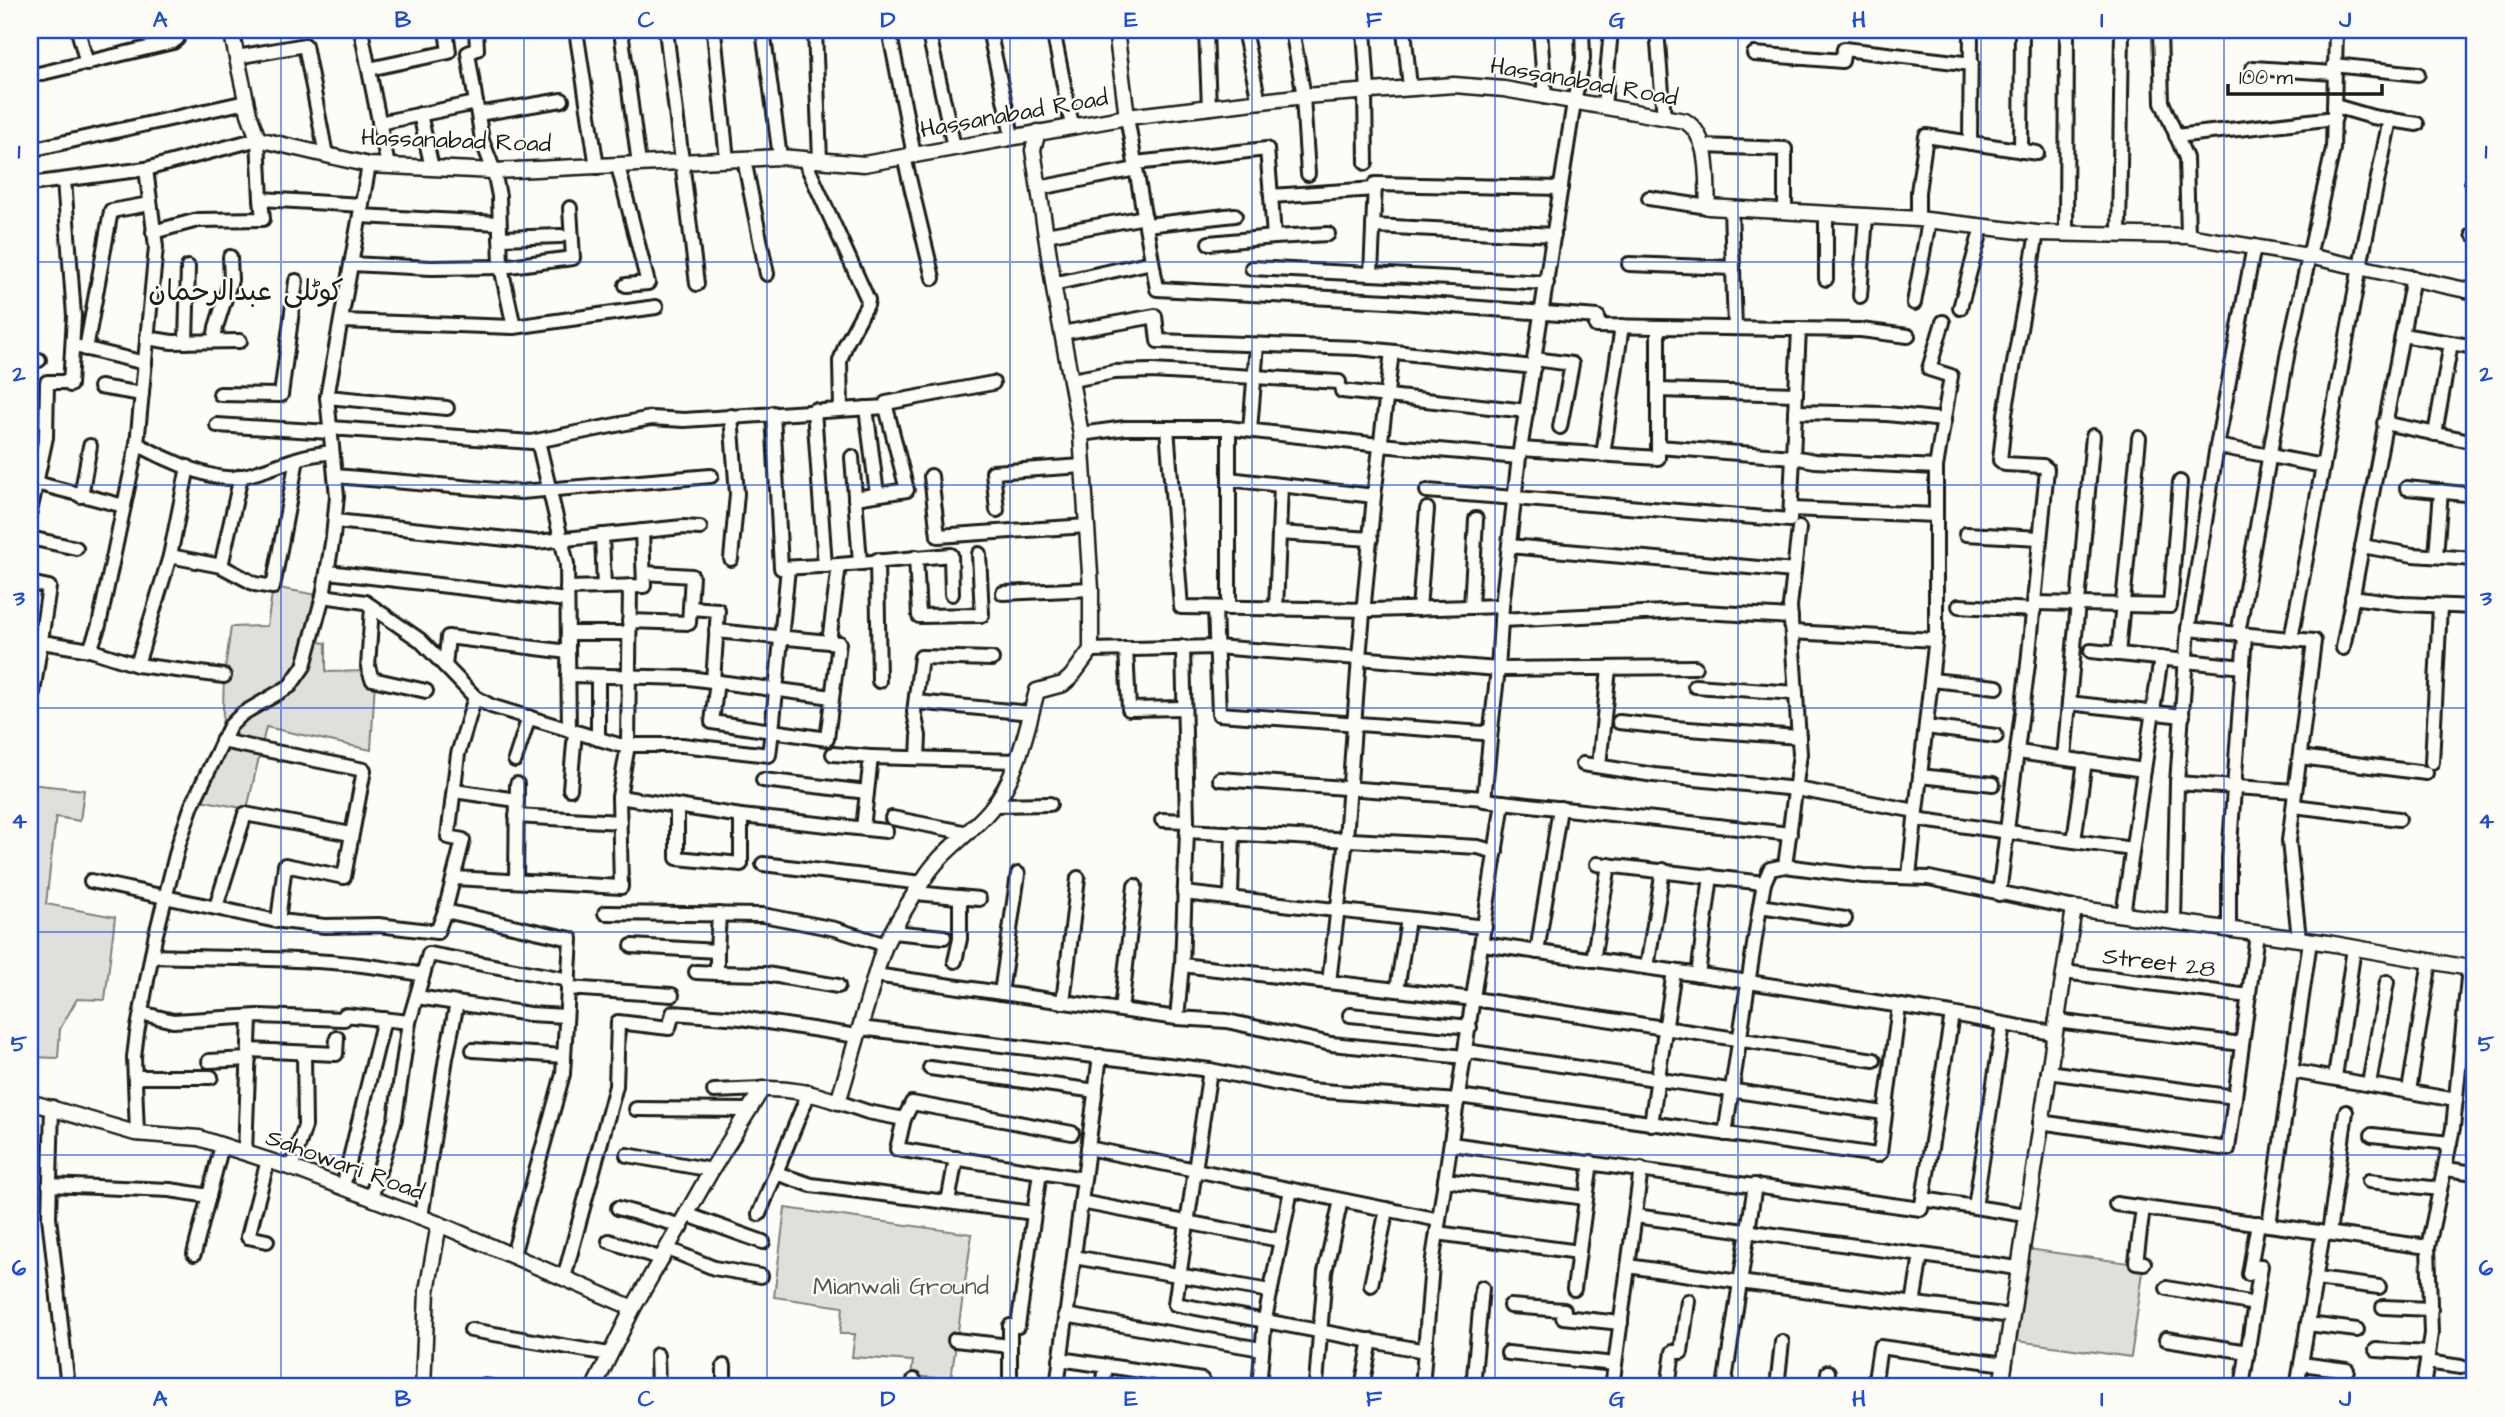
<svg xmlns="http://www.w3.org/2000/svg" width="2505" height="1417" viewBox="0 0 2505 1417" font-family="'Architects Daughter','Playpen Sans Arabic',sans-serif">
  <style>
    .green { fill: #e0dfdb; stroke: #7e7e7c; stroke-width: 2 }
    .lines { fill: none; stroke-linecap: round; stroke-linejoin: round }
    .minor-casing { stroke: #1c1c1c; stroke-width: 18 }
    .tertiary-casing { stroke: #1c1c1c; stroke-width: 19 }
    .minor { stroke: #fdfcf7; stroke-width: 12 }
    .tertiary { stroke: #fdfcf7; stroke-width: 14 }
    .grid { fill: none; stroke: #1d4ed8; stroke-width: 2; stroke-opacity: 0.55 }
    .labels { text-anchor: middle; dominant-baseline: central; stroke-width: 5; stroke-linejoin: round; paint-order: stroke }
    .street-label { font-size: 24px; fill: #1c1c1c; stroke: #fdfcf7 }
    .park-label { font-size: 24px; fill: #575655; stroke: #fdfcf7 }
    .quarter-label { font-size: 28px; fill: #1c1c1c; stroke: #fdfcf7 }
    .neatline { fill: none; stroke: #1d4ed8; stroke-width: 2.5 }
    .grid-label { font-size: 23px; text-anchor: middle; font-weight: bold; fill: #1d4ed8 }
  </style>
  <rect width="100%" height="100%" fill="#fdfcf7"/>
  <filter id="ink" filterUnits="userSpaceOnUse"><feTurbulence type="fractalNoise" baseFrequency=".0143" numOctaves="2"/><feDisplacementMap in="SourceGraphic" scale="14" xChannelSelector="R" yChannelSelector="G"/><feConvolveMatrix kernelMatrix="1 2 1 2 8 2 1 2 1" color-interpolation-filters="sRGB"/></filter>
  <g filter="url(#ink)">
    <g class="green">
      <path d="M273 587 323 596 311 641 326 643V672L369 671 375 680 371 750 266 727 247 809 195 799 222 741 224 676 231 627 267 626Z"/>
      <path d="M30 784 84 790 80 821 56 817 46 904 115 917 105 1000 77 999 60 1029 58 1058 30 1057Z"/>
      <path d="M785 1208 972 1234 951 1379 911 1376 913 1361 852 1357 855 1334H840L843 1307 774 1297Z"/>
      <path d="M2021 1248 2144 1265 2131 1357 2009 1340Z"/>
    </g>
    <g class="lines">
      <g class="minor-casing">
        <g id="minor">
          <path d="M78 30 87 64"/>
          <path d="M361 30 388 166"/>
          <path d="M476 30 477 49 468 53 482 140 494 171 499 196 501 267 514 327"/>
          <path d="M666 30 697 284"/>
          <path d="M763 30 780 157"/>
          <path d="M815 30 820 160"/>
          <path d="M889 30 914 155"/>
          <path d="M928 30 954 147"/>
          <path d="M989 30 1012 136"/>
          <path d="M1053 30 1072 126"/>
          <path d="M1206 30 1209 108"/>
          <path d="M1244 30 1259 102"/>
          <path d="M1292 30 1304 96"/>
          <path d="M1364 30 1368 91"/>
          <path d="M1404 30 1410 87"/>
          <path d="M1540 30 1545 97"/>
          <path d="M1657 30 1664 118"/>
          <path d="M2160 30 2162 102 2186 158 2188 236"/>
          <path d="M621 31 639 164"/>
          <path d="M714 32 727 160"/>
          <path d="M577 37 597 167"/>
          <path d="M1754 54 1842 61 1844 49 1972 64"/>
          <path d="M237 57 305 45 326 155"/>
          <path d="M2334 65 2418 74"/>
          <path d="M2253 68 2334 73"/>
          <path d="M369 69 449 52 446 30"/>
          <path d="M30 76 173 42 177 39 175 30"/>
          <path d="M1365 91 1366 163"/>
          <path d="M1303 97 1308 174"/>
          <path d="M2335 106 2373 117 2417 124"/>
          <path d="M1604 107 1611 30"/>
          <path d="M420 114 432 168"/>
          <path d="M478 114 562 100"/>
          <path d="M1127 117 1157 289 1388 301 1598 317 1596 326 1861 330 1908 336"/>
          <path d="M379 123 476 103"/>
          <path d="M2176 136 2335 118"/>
          <path d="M1970 143 1971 30"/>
          <path d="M1703 146 1785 149V211"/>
          <path d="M30 150 246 102"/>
          <path d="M2021 151 2022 30"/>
          <path d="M904 157 933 278"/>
          <path d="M744 159 767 274"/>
          <path d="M804 159 868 300 867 305 846 344 840 361 841 409"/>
          <path d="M1135 163 1267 149 1271 196 1375 189"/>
          <path d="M618 166 648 283 626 285"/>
          <path d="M64 180 74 316 70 385"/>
          <path d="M2472 183H2475"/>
          <path d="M30 184 146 169 258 139 261 199 362 205"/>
          <path d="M1039 188 1136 169"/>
          <path d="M1271 196 1274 237 1328 234"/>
          <path d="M1649 198 1708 207"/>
          <path d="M1731 208 1735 328"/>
          <path d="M1826 214V279"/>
          <path d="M360 216 499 223"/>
          <path d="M1918 219V192L1926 136 2037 153"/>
          <path d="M1146 225 1235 215"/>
          <path d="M1373 226 1554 235"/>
          <path d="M153 232 198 220 263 219 261 199"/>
          <path d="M2066 233 2067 30"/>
          <path d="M2119 234 2122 30"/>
          <path d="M2473 234H2475"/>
          <path d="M1046 235 1145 217"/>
          <path d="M500 238 561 236"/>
          <path d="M1209 243 1274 237"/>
          <path d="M351 264 431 268 501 267 573 258 570 208"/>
          <path d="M1629 264 1733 268"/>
          <path d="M1252 268 1371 274"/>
          <path d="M1547 283 1371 274 1375 184 1561 188"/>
          <path d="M1053 284 1152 262"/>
          <path d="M1860 296 1866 216"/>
          <path d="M1914 303 1929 221"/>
          <path d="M1960 308 1982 227"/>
          <path d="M341 321 514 327 656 307"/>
          <path d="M1062 333 1155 316 1158 341 1358 348 1534 367"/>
          <path d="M2402 335 2475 347"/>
          <path d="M147 338 172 342 240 341"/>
          <path d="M214 341 216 327 231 280 230 257"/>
          <path d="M186 342 188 267"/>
          <path d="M79 347 145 363"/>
          <path d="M86 349 111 211 149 204"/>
          <path d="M1535 359 1572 364 1560 427"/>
          <path d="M30 361 39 360"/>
          <path d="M1072 380 1114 372 1152 371 1339 382"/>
          <path d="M100 387 142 394"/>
          <path d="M1658 390 1796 394"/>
          <path d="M1342 391 1527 411"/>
          <path d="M220 394 281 395 296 281"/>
          <path d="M327 397 447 408"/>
          <path d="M866 408 877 494"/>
          <path d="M814 410 825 566"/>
          <path d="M1795 412 1887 414 1944 420"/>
          <path d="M773 413 781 568 839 565"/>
          <path d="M2384 423 2475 442"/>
          <path d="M217 425 330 432"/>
          <path d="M330 428 531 442 651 418 684 420 886 407V403L993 383"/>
          <path d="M1167 428 1181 607 1372 610 1502 606"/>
          <path d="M1250 430 1257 345"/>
          <path d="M1081 434 1125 428H1227L1380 445 1519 457"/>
          <path d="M2435 434 2451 343"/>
          <path d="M538 441 567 564 569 730"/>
          <path d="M137 444C159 456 209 480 233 478 257 475 278 464 300 458 311 454 322 454 332 452"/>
          <path d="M2217 446 2323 466"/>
          <path d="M1658 447 1793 457 1815 461 1936 467"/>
          <path d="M1521 449 1658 458V327"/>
          <path d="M1603 455 1622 326"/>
          <path d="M852 457 860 562"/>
          <path d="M335 476 521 492 711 476"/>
          <path d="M931 476 938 536 1087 526"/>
          <path d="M1229 479 1374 496"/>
          <path d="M36 483 124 506"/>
          <path d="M2407 488 2475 495"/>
          <path d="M1427 491 1790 520 1799 329"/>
          <path d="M81 496 90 446"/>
          <path d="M855 498 907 490 886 407"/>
          <path d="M1791 509 1936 515"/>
          <path d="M997 510 993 472 1083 466"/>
          <path d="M30 512 46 437 47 382H70"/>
          <path d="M335 521 536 542 683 527 700 528"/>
          <path d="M1279 533 1371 539"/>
          <path d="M1966 534 2040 538"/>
          <path d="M602 535 604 587"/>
          <path d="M30 538 76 548"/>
          <path d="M1509 546 1794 571"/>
          <path d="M2362 546 2413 555 2475 559"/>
          <path d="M170 556 221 566 255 584 273 587 297 459"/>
          <path d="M2436 556 2441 491"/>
          <path d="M916 557 919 616 982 615 979 554"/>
          <path d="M731 559 737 494 731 416"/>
          <path d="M877 560 879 681"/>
          <path d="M221 566 241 476"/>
          <path d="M328 572 567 600"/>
          <path d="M30 583 49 587 33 693"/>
          <path d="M567 588 644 586 642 531"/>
          <path d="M1003 593 1091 589"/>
          <path d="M323 596 365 602 420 640 475 697 491 706 619 745H682L769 755 772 731 827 739 839 643 716 631"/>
          <path d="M2352 597 2404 604 2475 607"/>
          <path d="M2035 603 2170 606 2180 482"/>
          <path d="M1959 606 2034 610"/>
          <path d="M372 607 368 667 372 679 426 691"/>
          <path d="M1471 607 1476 519"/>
          <path d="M690 608 718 610 713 681"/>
          <path d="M1215 608 1219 714 1483 733 1491 729 1498 669 1502 606 1519 457 1574 102 1583 59 1582 30"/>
          <path d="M1229 608V428"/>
          <path d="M1276 609 1281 485"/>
          <path d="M1419 609 1427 509"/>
          <path d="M1501 620 1684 611 1791 617"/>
          <path d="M629 621 689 623 692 576 644 573"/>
          <path d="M2188 629 2291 639"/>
          <path d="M1792 632 1935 640"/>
          <path d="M568 633H629"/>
          <path d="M2238 634 2288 351 2333 149 2336 30"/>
          <path d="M30 640 90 650 137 665 224 676"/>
          <path d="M829 642 839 565 951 555 952 594"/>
          <path d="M1183 647 1187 821"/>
          <path d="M2343 648 2413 277"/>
          <path d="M1126 649 1129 709 1184 708"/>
          <path d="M90 650 99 625 137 444 156 247 146 169"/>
          <path d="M1091 650 1216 647 1498 669 1695 667"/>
          <path d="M2091 651 2243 667"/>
          <path d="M2118 654 2139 438"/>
          <path d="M137 665 170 556 188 467"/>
          <path d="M445 666 448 637 568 652"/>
          <path d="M568 675 689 678 832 697"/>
          <path d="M1932 680 1997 687"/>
          <path d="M717 681 712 722 772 731 788 568"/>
          <path d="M1695 686 1796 693"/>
          <path d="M916 702 1031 713"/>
          <path d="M2069 703 2183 716"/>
          <path d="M1619 722 1675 728 1799 737"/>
          <path d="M1926 727 1996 736"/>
          <path d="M1491 729 1484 800 1790 834"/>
          <path d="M598 739V676"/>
          <path d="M222 741 364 770 344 877 285 865 278 921"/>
          <path d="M2018 752 2144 770 2123 915"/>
          <path d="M833 754 871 757 863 828"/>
          <path d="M871 757 1017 761"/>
          <path d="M2300 757 2426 773"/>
          <path d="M918 758 919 736 914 712 921 657 992 659"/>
          <path d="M2064 758 2093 436"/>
          <path d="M515 760 529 717"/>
          <path d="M2432 762 2440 606"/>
          <path d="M1583 764 1654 775 1797 789 1916 811 1915 819 2132 849"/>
          <path d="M1599 766 1609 668"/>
          <path d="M2144 770 2161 658"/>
          <path d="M1920 776 1993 784"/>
          <path d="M1220 779 1484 798"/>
          <path d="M763 780 867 792"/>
          <path d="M2177 783 2295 791"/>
          <path d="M570 789 575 732"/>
          <path d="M454 791 517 800"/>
          <path d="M619 797 741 816 886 831"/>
          <path d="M994 805 1050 804"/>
          <path d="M677 806V858L741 864V816"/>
          <path d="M2294 806 2399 819"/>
          <path d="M1916 811 1936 637V467L1951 376 1929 369 1943 322"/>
          <path d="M516 816 620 822"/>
          <path d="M892 818 968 833"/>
          <path d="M1162 820 1187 821V831L1478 847 1496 852"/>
          <path d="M1187 831 1182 965 1177 1018 1227 1021 1331 1044 1465 1057"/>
          <path d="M2074 841 2085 761"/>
          <path d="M763 864 922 883"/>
          <path d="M1597 864 1764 883"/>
          <path d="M1785 866 1800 754 1790 606 1799 528"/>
          <path d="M1909 876 1915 819"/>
          <path d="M454 878 621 887 619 797 628 745 630 586"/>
          <path d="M91 881 272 920 325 926 378 925 437 932 445 911 463 840 448 837 458 754 475 697"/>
          <path d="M516 881 517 784"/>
          <path d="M916 893 979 899"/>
          <path d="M1184 893 1485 927"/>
          <path d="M1231 894 1233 833"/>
          <path d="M1999 894 2028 664 2047 469 2043 466 2005 464 2000 460 2005 414 2037 233"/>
          <path d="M1760 906 1845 919"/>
          <path d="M216 907 245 814 351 834"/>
          <path d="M445 911 571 939 563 1074 513 1255"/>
          <path d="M605 913 763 915 835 929 886 945"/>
          <path d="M2174 922 2177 783 2188 629 2217 446 2254 246"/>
          <path d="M2229 930V859L2245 635"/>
          <path d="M892 932 944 937"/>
          <path d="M2299 939 2289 841 2314 641 2291 639 2360 266 2390 119"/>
          <path d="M1483 944 1749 982 1952 1014 2047 1032"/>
          <path d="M632 946 717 951 719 914"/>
          <path d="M1537 952 1560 808"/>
          <path d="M152 956C241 959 335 956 423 975"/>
          <path d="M1593 960 1609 865"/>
          <path d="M955 961 960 939V897"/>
          <path d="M1182 965 1474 999 1874 1060"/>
          <path d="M1647 967 1663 870"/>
          <path d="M696 972 717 973V951"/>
          <path d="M2064 972 2249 996"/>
          <path d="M717 973 766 974 838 986"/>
          <path d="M875 975 1177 1018"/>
          <path d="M1698 975 1711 876"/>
          <path d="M1329 982 1346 839 1359 657 1374 496 1392 352"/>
          <path d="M568 988 672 995"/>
          <path d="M1397 990 1408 919"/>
          <path d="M1001 993 1018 874"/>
          <path d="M417 997 529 1014 566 1016"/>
          <path d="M1063 1002 1078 878"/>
          <path d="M1121 1010 1135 886"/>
          <path d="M141 1013 173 1021 258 1016 344 1019 345 1015 409 1022"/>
          <path d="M1350 1015 1470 1027"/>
          <path d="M2056 1021 2242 1044"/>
          <path d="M860 1028 1210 1070 1309 1090 1458 1101"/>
          <path d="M249 1050 336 1054 337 1038"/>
          <path d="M473 1050 564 1056"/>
          <path d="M1466 1051 1884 1113"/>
          <path d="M209 1061 249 1059"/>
          <path d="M930 1068 1096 1091"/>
          <path d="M1210 1070 1175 1304 1425 1351"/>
          <path d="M2291 1071 2456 1100"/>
          <path d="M2048 1072 2235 1097"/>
          <path d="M135 1077H211"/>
          <path d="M2335 1077 2354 948"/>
          <path d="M2369 1084 2387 982"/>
          <path d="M714 1091 762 1089"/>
          <path d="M2409 1091 2430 961"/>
          <path d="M1459 1096 1877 1155 1880 1153 1899 1006"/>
          <path d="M838 1102 868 1112 904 1119"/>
          <path d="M52 1107 49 1217 68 1387"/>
          <path d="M636 1109 748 1110"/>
          <path d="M2040 1122 2228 1149 2257 934"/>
          <path d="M1651 1124 1674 971"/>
          <path d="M137 1133 134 1057 137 1033 155 938 179 843 192 805 230 726 242 714 290 686 304 666 323 596 333 537 337 496 327 397 369 165"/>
          <path d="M1072 1133 912 1103 904 1119 897 1149 1084 1179"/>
          <path d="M1725 1134 1760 906 1764 883 1770 869 1785 866 1863 876 1929 878 2074 908"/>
          <path d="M2372 1135 2450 1143"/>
          <path d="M1451 1144 1921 1209 1923 1199 2026 1215"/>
          <path d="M1088 1148 1439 1220"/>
          <path d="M245 1153 250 1017"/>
          <path d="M627 1155 712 1170"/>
          <path d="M291 1168 305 1126 304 1053"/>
          <path d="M2446 1169 2475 1173"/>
          <path d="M776 1173 811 1185 1034 1213"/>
          <path d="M1445 1180 1586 1198"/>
          <path d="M2369 1181 2440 1189"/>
          <path d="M49 1185 170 1190 209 1196"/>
          <path d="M343 1187 384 1019"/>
          <path d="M371 1198 395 1119 409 1022 429 954 569 980"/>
          <path d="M1923 1199 1952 1014"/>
          <path d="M948 1202 956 1158"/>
          <path d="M1081 1202 1280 1240"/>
          <path d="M2116 1204 2428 1247"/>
          <path d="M1975 1207 2003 1025"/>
          <path d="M618 1208 682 1226"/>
          <path d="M2143 1208 2136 1262 2144 1263"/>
          <path d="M759 1214 809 1092"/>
          <path d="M688 1215 763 1242"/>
          <path d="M1635 1216 2018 1268"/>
          <path d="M421 1217 446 1058 457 1003"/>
          <path d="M2269 1225 2310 941"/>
          <path d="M1437 1233 1579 1252"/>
          <path d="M2329 1233 2346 1112"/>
          <path d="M267 1241 248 1237 268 1160"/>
          <path d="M609 1241 662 1259"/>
          <path d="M668 1249 714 1268 761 1276"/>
          <path d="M194 1254 222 1145"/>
          <path d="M1074 1257 1270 1291"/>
          <path d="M1628 1266 1739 1282 2012 1316"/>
          <path d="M2249 1274 2258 1223"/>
          <path d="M564 1278 616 1086 618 1022 669 1028 673 1013 741 1018 857 1036"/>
          <path d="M2316 1279 2379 1287"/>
          <path d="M1371 1285 1387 1209"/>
          <path d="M2167 1288 2255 1304"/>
          <path d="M1574 1289 1591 1162"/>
          <path d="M1913 1304 1921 1255"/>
          <path d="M1510 1306 1564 1310 1563 1317 1621 1323"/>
          <path d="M2383 1307 2431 1309"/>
          <path d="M1065 1315 1261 1349"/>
          <path d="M2308 1324 2357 1330"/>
          <path d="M471 1330 609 1354"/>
          <path d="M2166 1339 2248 1352"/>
          <path d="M955 1340 1010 1346"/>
          <path d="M2376 1350 2428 1353"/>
          <path d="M1508 1353 1615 1364"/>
          <path d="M657 1355 658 1387"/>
          <path d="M1060 1359 1202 1380"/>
          <path d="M2427 1362 2431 1333 2428 1247 2453 1128 2469 968"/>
          <path d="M2301 1364 2347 1370"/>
          <path d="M724 1366V1387"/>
          <path d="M2298 1382 2323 1233"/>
          <path d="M1316 1384 1325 1272 1341 1200"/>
          <path d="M482 1386 491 1387"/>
          <path d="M914 1387V1380"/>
          <path d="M1010 1387V1326H1018L1040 1172"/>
          <path d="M1057 1387 1100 1056"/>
          <path d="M1103 1387 1106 1366"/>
          <path d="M1259 1387 1265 1319 1291 1190"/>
          <path d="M1362 1387 1371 1340"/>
          <path d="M1422 1387 1432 1265 1503 802"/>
          <path d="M1473 1387 1482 1288"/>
          <path d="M1612 1387 1641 1169"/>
          <path d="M1668 1387 1673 1352H1681L1688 1301"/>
          <path d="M1724 1387 1755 1185"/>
          <path d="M1777 1387 1782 1342"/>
          <path d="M1827 1387 1828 1372"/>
          <path d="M1874 1387 1880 1347 2005 1364"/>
          <path d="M2242 1387 2261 1266"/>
          <path d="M2423 1387 2427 1362 2461 1367"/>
        </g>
      </g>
      <g class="tertiary-casing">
        <g id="tertiary">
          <path d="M231 30 249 114 258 139 369 165 494 171 780 157 864 164 1127 117 1304 96 1454 85 1504 89 1685 121C1711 137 1706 179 1708 207L1918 219 2037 233 2188 236 2308 256 2475 292"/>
          <path d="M1116 30 1127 117"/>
          <path d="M30 1102 135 1133 199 1138 298 1170 439 1224 633 1308"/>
          <path d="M423 1387 427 1291 439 1224"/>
          <path d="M594 1387 633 1308 711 1171 762 1089C790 1088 812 1093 838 1102 848 1070 857 1037 867 1004 873 984 878 963 886 943 897 921 911 899 924 879 941 851 970 834 990 810 1018 777 1026 731 1037 691L1063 684 1071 677 1091 650V589L1081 434 1055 295 1033 150 1038 132"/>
          <path d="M2001 1387 2074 908 2328 943 2475 969"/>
        </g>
      </g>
      <use href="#minor" class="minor"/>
      <use href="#tertiary" class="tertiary"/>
    </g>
  </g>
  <path class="grid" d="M281 30V1387M524 30V1387M767 30V1387M1010 30V1387M1252 30V1387M1495 30V1387M1738 30V1387M1981 30V1387M2224 30V1387M30 262H2475M30 485H2475M30 708H2475M30 932H2475M30 1155H2475"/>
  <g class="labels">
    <g class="street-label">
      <text transform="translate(1584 82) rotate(10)">Hassanabad Road</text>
      <text transform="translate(1014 114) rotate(-10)">Hassanabad Road</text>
      <text transform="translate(456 141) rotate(2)">Hassanabad Road</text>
      <text transform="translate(2159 963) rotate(7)">Street 28</text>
      <text transform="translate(345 1165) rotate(20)">Sahowari Road</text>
    </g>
    <g class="park-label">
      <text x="901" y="1287">Mianwali Ground</text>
    </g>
    <g class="quarter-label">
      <text x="246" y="291">کوٹلی عبدالرحمان</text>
    </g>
  </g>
  <rect width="2505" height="1417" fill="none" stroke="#fdfcf7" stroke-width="77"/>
  <path d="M2228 84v10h154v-10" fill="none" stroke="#1c1c1c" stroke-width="3.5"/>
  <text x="2239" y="84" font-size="21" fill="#1c1c1c" stroke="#fdfcf7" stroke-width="5" paint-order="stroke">100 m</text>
  <rect x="38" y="38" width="2428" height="1340" class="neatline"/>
  <g class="grid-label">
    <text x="160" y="27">A</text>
    <text x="403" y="27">B</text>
    <text x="646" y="27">C</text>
    <text x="888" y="27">D</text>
    <text x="1131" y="27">E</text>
    <text x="1374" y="27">F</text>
    <text x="1617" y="27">G</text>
    <text x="1859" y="27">H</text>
    <text x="2102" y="27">I</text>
    <text x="2345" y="27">J</text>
    <text x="19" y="158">1</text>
    <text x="2486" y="158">1</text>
    <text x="19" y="381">2</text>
    <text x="2486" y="381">2</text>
    <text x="19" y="605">3</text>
    <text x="2486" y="605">3</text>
    <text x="19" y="828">4</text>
    <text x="2486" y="828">4</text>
    <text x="19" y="1051">5</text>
    <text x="2486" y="1051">5</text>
    <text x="19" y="1275">6</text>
    <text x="2486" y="1275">6</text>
    <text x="160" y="1406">A</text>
    <text x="403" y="1406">B</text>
    <text x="646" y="1406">C</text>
    <text x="888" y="1406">D</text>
    <text x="1131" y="1406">E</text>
    <text x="1374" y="1406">F</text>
    <text x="1617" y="1406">G</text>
    <text x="1859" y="1406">H</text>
    <text x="2102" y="1406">I</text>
    <text x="2345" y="1406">J</text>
  </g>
</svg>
